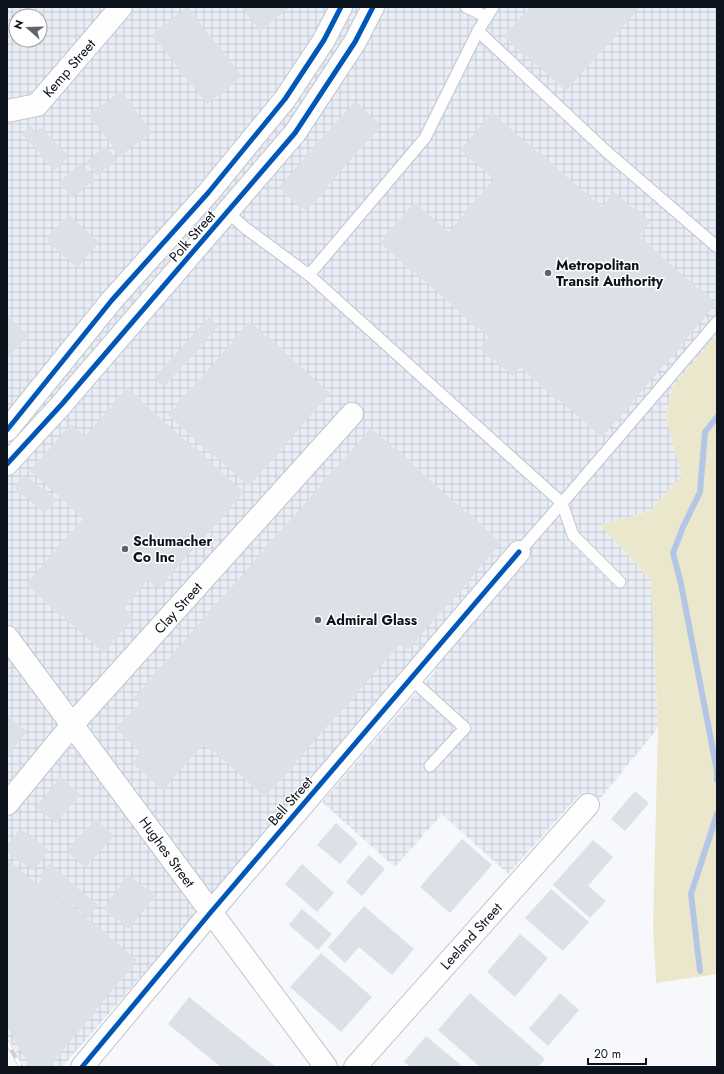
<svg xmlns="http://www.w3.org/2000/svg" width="724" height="1074" viewBox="0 0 724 1074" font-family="Jost,sans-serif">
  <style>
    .industrial { fill: url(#industrial-grid); fill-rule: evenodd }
    .green { fill: #eae7cd }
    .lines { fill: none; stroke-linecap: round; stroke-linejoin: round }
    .stream { stroke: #b4c6e6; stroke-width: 6 }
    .building { fill: #dce0e7 }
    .service-casing { stroke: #c1c5cb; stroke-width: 13 }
    .minor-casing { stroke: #c1c5cb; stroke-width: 24 }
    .secondary-casing { stroke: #c1c5cb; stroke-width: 24 }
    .service { stroke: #fefefe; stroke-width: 11 }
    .minor { stroke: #fefefe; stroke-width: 22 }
    .secondary { stroke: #fefefe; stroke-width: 22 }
    .rail-casing { stroke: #d0d0d1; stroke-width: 4.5 }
    .rail { stroke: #fff; stroke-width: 3; stroke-dasharray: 9; stroke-linecap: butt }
    .cycleway-casing { stroke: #fff; stroke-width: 8 }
    .cycleway { stroke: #0057b8; stroke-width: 5 }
    .poi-dot { fill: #5f636a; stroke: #fff; stroke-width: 1.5 }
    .labels { text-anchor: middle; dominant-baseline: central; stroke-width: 3; stroke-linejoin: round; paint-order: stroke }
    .street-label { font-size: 14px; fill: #0d131c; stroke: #fff }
    .poi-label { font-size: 14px; font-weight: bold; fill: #0d131c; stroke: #fff; text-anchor: start }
  </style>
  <defs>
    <pattern id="industrial-grid" width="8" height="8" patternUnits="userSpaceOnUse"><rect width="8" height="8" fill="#e8edf6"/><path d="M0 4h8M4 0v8" fill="none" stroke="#c6cad2"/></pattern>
  </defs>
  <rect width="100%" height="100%" fill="#f6f8fb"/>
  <path class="industrial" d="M7 7H717V335L673 386 665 416 682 475 650 511 600 525 651 580 658 728 594 806 580 794 508 874 442 814 395 867 322 802 437 669 422 655 62 1067H24L7 1035ZM16 16H40V40H16Z"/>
  <path class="green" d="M717 335V974L656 983 653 927 658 728 651 580 600 525 650 511 682 475 665 416 673 386Z"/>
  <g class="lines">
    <g class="stream">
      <path d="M717 417 705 432 700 492 683 527 673 553 681 584 717 771V780"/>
      <path d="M700 971 691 894 717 814"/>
    </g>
  </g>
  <g class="building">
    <path d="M187 7 242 76 207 104 152 35Z"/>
    <path d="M241 7H290L260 31Z"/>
    <path d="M530 7H640L566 91 504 36Z"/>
    <path d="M121 91 152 132 120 156 89 115Z"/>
    <path d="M355 101 381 125 306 211 279 187Z"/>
    <path d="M492 113 602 207 614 192 650 222 638 236 716 304 602 437 520 367 513 376 480 348 489 337 380 243 414 202 449 232 494 179 460 150Z"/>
    <path d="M31 126 36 132 41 127 69 157 55 170 22 134Z"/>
    <path d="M106 146 117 160 96 176 86 162Z"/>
    <path d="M81 163 95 179 73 198 59 182Z"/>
    <path d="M69 215 99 242 77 268 46 240Z"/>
    <path d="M8 317 28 335 7 359V318Z"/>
    <path d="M209 317 218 326 164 387 154 378Z"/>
    <path d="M250 322 330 393 249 486 168 415Z"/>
    <path d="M127 389 244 492 158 589 148 580 122 609 134 618 103 652 26 584 84 518 30 471 71 424 85 436Z"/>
    <path d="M371 428 501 543 408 650 401 643 265 797 204 743 163 790 132 763 142 752 116 729 140 703 134 698Z"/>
    <path d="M25 475 56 500 45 513 14 488Z"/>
    <path d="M7 715 27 732 7 756Z"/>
    <path d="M60 777 80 794 56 823 36 807Z"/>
    <path d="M635 791 649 803 625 831 611 819Z"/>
    <path d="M96 819 114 836 85 868 67 851Z"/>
    <path d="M336 823 358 843 340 864 317 845Z"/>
    <path d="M20 829 49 850 34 871 7 852V847Z"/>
    <path d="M462 839 492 865 450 913 420 887Z"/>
    <path d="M593 840 613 857 588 886 606 901 590 918 553 885Z"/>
    <path d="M369 855 385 869 362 896 346 882Z"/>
    <path d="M7 859 37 884 41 880 137 960 49 1067H30L7 1026Z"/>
    <path d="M49 864 98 905 88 918 39 877Z"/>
    <path d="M302 864 334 893 317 912 285 884Z"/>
    <path d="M129 875 155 896 129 929 103 908Z"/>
    <path d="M551 889 589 922 563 951 525 918Z"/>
    <path d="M364 906 414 949 392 975 359 947 345 963 328 947Z"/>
    <path d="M302 909 332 934 318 950 289 925Z"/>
    <path d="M520 934 548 958 515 997 487 972Z"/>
    <path d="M321 953 372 997 341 1032 290 987Z"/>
    <path d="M470 993 545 1059 538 1067H480L438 1030Z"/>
    <path d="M560 993 579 1010 548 1046 529 1029Z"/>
    <path d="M189 997 276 1067H221L168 1024Z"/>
    <path d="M426 1036 463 1067H411L404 1062Z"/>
  </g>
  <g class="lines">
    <g class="service-casing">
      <g id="service">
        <path d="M466 7 487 17"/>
        <path d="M478 31 607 152 716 246 717 245"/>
        <path d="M228 212 244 227 309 275 562 503 519 552"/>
        <path d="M309 275 425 138 478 31 493 7"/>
        <path d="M620 582 573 535 562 503 717 322"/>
        <path d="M411 679 465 728 430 766"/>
      </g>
    </g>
    <g class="minor-casing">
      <g id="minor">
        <path d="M7 111 37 105 121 7"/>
        <path d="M7 637 326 1067"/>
        <path d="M7 804 73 724 352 414"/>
        <path d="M82 1067 211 912 519 552"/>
        <path d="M355 1067 588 805"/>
      </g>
    </g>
    <g class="secondary-casing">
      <g id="secondary">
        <path d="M7 430 112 300 208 193 285 99 324 40 341 7"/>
        <path d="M7 464 62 404 295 133 355 42 373 7"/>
      </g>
    </g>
    <use href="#service" class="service"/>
    <use href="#minor" class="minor"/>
    <use href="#secondary" class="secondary"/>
    <g class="rail-casing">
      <path id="rail" d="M7 1042 21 1067"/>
    </g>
    <use href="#rail" class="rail"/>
    <g class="cycleway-casing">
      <g id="cycleway">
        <path d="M7 430 112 300 208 193 285 99 324 40 341 7"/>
        <path d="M7 464 62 404 295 133 355 42 373 7"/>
        <path d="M82 1067 211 912 519 552"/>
      </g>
    </g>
    <use href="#cycleway" class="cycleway"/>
  </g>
  <g class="poi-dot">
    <circle cx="548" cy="273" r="4"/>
    <circle cx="125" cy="549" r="4"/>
    <circle cx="318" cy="620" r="4"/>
  </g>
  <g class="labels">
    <g class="street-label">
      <text transform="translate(69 68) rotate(-49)">Kemp Street</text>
      <text transform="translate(192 236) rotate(-49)">Polk Street</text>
      <text transform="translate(178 608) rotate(-48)">Clay Street</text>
      <text transform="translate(290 801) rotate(-49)">Bell Street</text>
      <text transform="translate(167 852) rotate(54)">Hughes Street</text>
      <text transform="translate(471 936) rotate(-48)">Leeland Street</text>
    </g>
    <g class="poi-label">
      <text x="556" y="265">Metropolitan<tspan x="556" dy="16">Transit Authority</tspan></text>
      <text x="133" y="541">Schumacher<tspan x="133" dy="16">Co Inc</tspan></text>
      <text x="326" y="620">Admiral Glass</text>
    </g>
  </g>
  <rect width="724" height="1074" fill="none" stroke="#0d131c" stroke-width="16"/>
  <g transform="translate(28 28) rotate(290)"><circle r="19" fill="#ffffff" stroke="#9ea1a4"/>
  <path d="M0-3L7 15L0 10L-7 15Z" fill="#5f636a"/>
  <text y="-6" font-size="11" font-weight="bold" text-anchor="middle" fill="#0d131c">N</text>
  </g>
  <path d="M588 1058v6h58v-6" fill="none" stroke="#0d131c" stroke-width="2"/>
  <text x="594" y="1058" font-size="12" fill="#0d131c" stroke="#ffffff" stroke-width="3" paint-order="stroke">20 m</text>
</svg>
